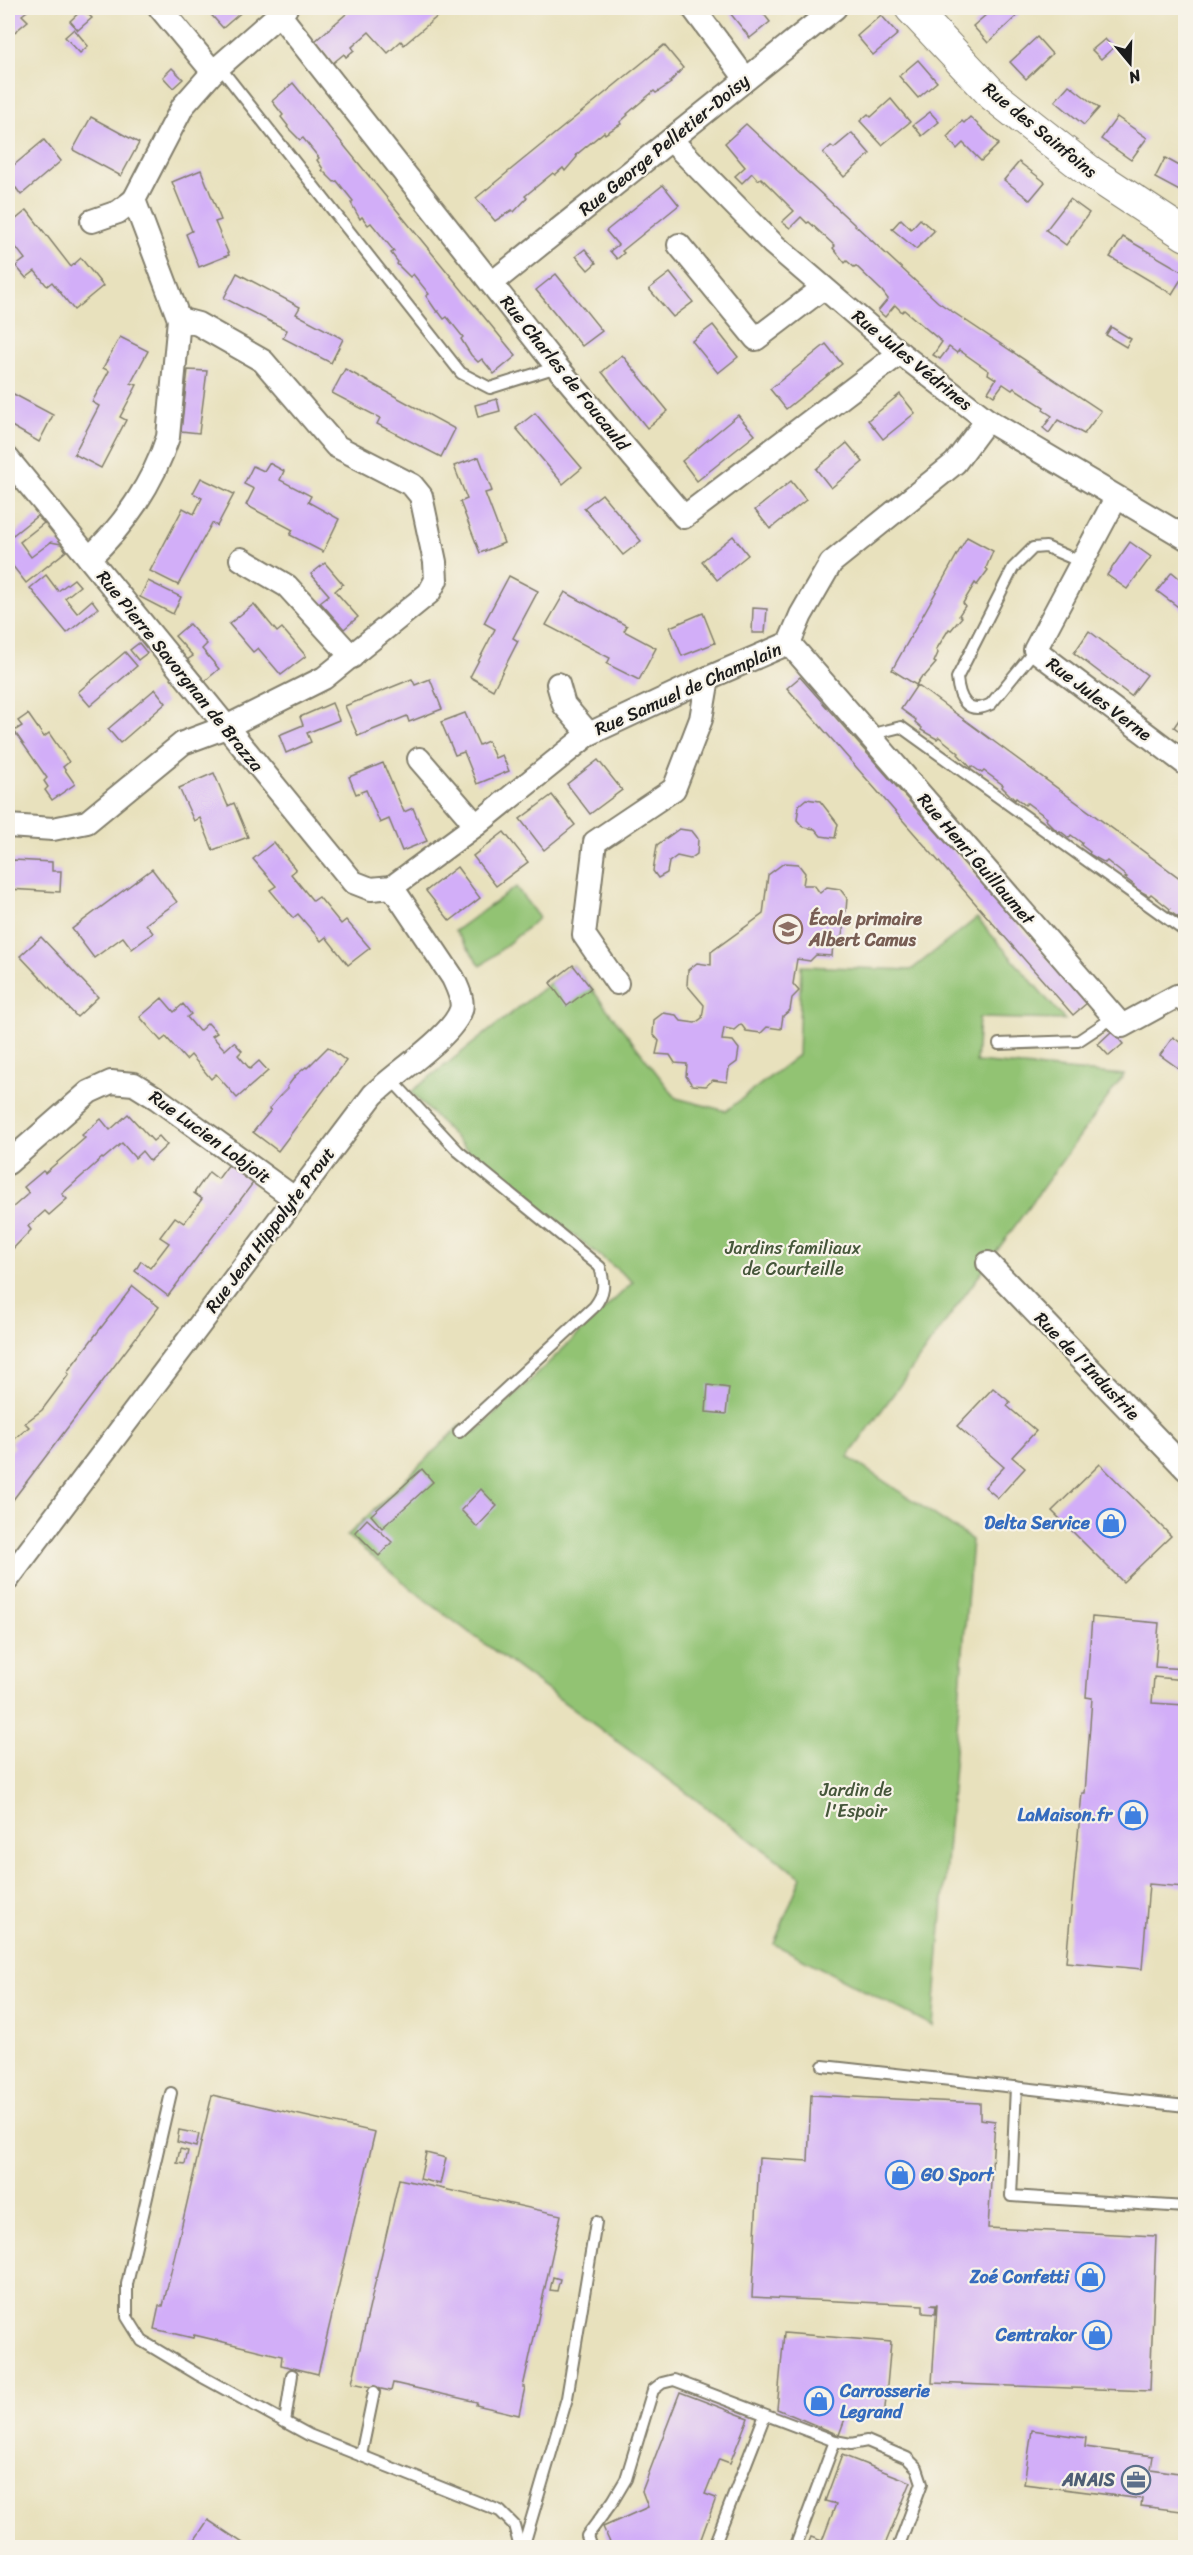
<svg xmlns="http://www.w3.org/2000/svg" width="1193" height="2555" viewBox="0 0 1193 2555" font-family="Sriracha,sans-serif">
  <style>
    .green { fill: #92c373; stroke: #577048; stroke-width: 1.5 }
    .building { fill: #d2aef8 }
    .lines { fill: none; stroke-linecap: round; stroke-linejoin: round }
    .lane-casing { stroke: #827e6c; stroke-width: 14 }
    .street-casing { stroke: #827e6c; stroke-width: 26 }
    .secondary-casing { stroke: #827e6c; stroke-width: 34 }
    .lane { stroke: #fff; stroke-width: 10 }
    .street { stroke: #fff; stroke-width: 22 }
    .secondary { stroke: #fff; stroke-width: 32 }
    .labels { text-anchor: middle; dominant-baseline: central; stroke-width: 4.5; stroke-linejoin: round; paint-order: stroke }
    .street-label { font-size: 18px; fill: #1c1c1c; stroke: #f7f3e8 }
    .education-label { font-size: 18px; font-weight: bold; fill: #785e54; stroke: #f7f3e8; text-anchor: start }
    .park-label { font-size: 18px; fill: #45563a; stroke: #f7f3e8 }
    .shop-label { font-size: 18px; font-weight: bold; fill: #366cbe; stroke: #f7f3e8; text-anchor: end }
    .service-label { font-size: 18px; font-weight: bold; fill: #4e5e75; stroke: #f7f3e8; text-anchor: end }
  </style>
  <rect width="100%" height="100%" fill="#f7f3e8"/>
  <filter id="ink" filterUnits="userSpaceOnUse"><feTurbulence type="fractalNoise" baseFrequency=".0167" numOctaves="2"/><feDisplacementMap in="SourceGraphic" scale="12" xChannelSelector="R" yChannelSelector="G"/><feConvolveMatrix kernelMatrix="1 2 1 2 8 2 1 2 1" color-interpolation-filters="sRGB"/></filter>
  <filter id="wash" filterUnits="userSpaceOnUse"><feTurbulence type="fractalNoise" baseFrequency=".008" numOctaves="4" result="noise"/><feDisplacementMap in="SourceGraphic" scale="24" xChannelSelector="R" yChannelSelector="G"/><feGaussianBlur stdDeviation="1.35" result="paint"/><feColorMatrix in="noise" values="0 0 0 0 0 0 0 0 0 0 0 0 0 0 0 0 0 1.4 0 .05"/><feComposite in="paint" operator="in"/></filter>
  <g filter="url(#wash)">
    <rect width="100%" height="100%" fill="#e8e1bd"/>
    <g class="green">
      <path d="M516 887 539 918 481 966 455 931Z"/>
      <path d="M977 918 1065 1020 979 1018 976 1062 1124 1075 848 1457 972 1540 933 2026 774 1944 801 1877 428 1602 347 1536 462 1424 476 1432 633 1282 471 1154 411 1092 573 965 676 1098 726 1111 798 1055 801 966 911 970Z"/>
    </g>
    <g id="blocks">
      <g class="building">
        <path d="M8 8H31L22 15 28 21 10 36 8 33Z"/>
        <path d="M209 8H246L223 28 206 9Z"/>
        <path d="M353 8H447L404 45 401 41 388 53 369 32 352 47 354 50 346 57 344 54 333 63 315 41Z"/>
        <path d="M726 8H759L770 22 750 38Z"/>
        <path d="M994 8H1013L1019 14 988 43 973 26Z"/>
        <path d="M83 9 92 18 78 30 70 21Z"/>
        <path d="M881 15 898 34 873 55 857 36Z"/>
        <path d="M74 29 88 46 80 53 65 37Z"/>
        <path d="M1037 37 1052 54 1026 79 1010 62Z"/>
        <path d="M1105 39 1113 48 1101 59 1092 50Z"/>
        <path d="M664 45 683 68 670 82 671 83 656 93 654 91 627 114 628 115 620 122 621 124 605 134 604 132 576 155 577 157 565 171 563 168 555 175 553 173 525 196 527 198 514 212 512 210 495 221 476 198Z"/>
        <path d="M918 60 937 82 918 98 899 76Z"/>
        <path d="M172 68 183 79 173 88 163 77Z"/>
        <path d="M293 83 516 356 494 374 482 359 478 362 471 355 461 339 463 337 447 317 444 319 438 311 437 312 426 296 429 294 413 274 410 277 397 264 398 262 391 253 394 251 371 223 368 225 362 217 360 219 351 203 353 201 337 181 334 182 322 170 323 169 317 160 319 158 303 138 300 140 287 127 288 126 281 117 283 115 272 101Z"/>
        <path d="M1069 85 1099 108 1084 125 1055 101Z"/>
        <path d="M891 99 910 122 882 145 860 121 868 114 871 117Z"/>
        <path d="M930 112 939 122 922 136 913 125Z"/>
        <path d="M91 117 139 143 121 176 73 150Z"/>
        <path d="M970 117 999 144 981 161 963 143 957 149 947 137 962 121 964 123Z"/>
        <path d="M1117 117 1147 138 1131 160 1101 139Z"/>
        <path d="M746 124 938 302 1101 411 1084 434 1058 420 1049 433 1043 428 1052 416 1043 410 1044 407 1014 388 1012 390 1003 384 994 396 988 392 996 379 988 374 989 371 959 350 957 353 949 347 940 359 933 355 942 342 904 310 902 312 895 305 885 317 878 311 888 299 882 291 856 266 854 267 847 261 845 263 833 248 835 246 809 222 807 223 801 217 790 228 782 222 794 211 761 178 758 180 752 173 742 183 735 176 745 167 725 143Z"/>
        <path d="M852 133 870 154 844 177 823 153 831 146 834 148Z"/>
        <path d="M44 140 61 161 21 195 16 188 8 196V170Z"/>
        <path d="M1165 158 1185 169V194L1155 178Z"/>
        <path d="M1019 162 1045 182 1030 200 1004 180Z"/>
        <path d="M201 170 221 220 215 222 229 255 199 267 186 234 192 231 172 182Z"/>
        <path d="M663 185 679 205 622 251 624 253 617 259 610 251 618 245 606 231Z"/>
        <path d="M1070 199 1089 213 1066 245 1046 230Z"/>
        <path d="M27 210 71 267 81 258 103 286 74 310 52 282 47 286 35 271 26 278 16 266 25 259 8 237V226Z"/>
        <path d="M901 219 911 229 920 219 934 231 916 249 892 229Z"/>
        <path d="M1123 237 1185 273 1172 294 1110 257Z"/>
        <path d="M585 249 596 263 588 270 576 256Z"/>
        <path d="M237 273 300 307 296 314 343 339 331 363 283 338 287 330 224 298Z"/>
        <path d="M670 273 693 302 673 317 649 289Z"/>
        <path d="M556 274 602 331 582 346 536 290Z"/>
        <path d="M713 325 738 357 718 373 692 341Z"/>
        <path d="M1111 327 1131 339 1126 347 1106 335Z"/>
        <path d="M120 337 148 351 131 383 137 385 120 417 126 420 101 468 74 454 99 406 92 402 109 371 103 368Z"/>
        <path d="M826 344 842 364 786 409 770 389Z"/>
        <path d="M622 355 668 411 647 428 602 372Z"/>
        <path d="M345 369 455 429 441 457 377 424 380 418 332 393Z"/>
        <path d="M188 370 207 371 199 433 181 431Z"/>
        <path d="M8 391 53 415 39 442 8 424Z"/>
        <path d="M900 394 915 413 883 439 868 420Z"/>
        <path d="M497 399 500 411 478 417 475 405Z"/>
        <path d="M535 413 582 468 563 484 516 428Z"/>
        <path d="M738 415 755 435 697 481 682 461Z"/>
        <path d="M847 443 863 462 831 488 816 469Z"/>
        <path d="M479 457 492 491 485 493 504 543 480 553 460 502 467 499 454 466Z"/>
        <path d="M269 463 284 471 280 480 311 496 308 502 339 519 323 552 290 535 293 530 246 505 254 489 244 484 253 466 264 471Z"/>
        <path d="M201 478 234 494 217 526 212 523 178 585 150 571 183 508 194 514 202 498 193 493Z"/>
        <path d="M791 481 806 500 770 529 755 510Z"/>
        <path d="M602 494 641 541 623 555 584 508Z"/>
        <path d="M37 516 44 523 20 542 31 557 51 542 61 544 66 551 26 583 8 560V528L13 535Z"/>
        <path d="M733 536 748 555 717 580 702 561Z"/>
        <path d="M967 537 993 551 986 568 988 570 977 585 975 583 963 603 965 606 959 615 962 617 951 630 949 629 936 650 938 653 934 662 936 663 924 677 922 676 916 685 892 670Z"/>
        <path d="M1130 542 1151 557 1127 589 1107 575Z"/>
        <path d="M325 563 343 584 335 591 358 617 344 629 320 602 329 595 311 574Z"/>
        <path d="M1172 572 1185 583V612L1157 591Z"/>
        <path d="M46 575 58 591 74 579 80 586 65 598 77 613 92 600 98 608 67 633 30 588Z"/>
        <path d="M509 576 538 591 513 638 518 641 493 690 470 677 495 629 484 623Z"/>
        <path d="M148 581 181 597 173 614 140 597Z"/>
        <path d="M565 592 627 626 624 631 656 648 639 680 607 664 610 658 546 625Z"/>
        <path d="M254 604 277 632 282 628 306 656 281 675 258 648 253 652 229 624Z"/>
        <path d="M753 608 767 609 765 633H752Z"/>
        <path d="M703 613 715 643 682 656 670 627Z"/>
        <path d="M189 624 207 644 202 649 219 669 205 681 187 660 193 656 175 636Z"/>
        <path d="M1089 631 1147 675 1131 696 1074 653Z"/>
        <path d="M139 643 147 653 138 660 130 650Z"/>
        <path d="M125 652 137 666 90 706 78 692Z"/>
        <path d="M800 677 1087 1003 1073 1015 787 688Z"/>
        <path d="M412 679 415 685 430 679 442 709 409 722 407 716 358 736 345 706Z"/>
        <path d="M917 685 1185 882V923L1183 922 1182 924 1176 919 1178 917 1169 911 1170 909 1151 894 1149 896 1133 887 1134 885 1125 878 1127 877 1107 861 1105 863 1089 854 1090 852 1081 845 1082 843 1071 835 1069 838 1060 831 1058 832 1046 820 1047 818 1027 803 1025 805 1016 798 1015 800 1002 787 1003 785 984 771 982 773 972 766 971 768 958 754 959 753 939 737 937 739 921 730 922 728 915 722 916 720 901 709Z"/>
        <path d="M155 689 166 703 120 743 108 729Z"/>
        <path d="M332 703 339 720 307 733 311 742 286 753 279 735 303 725 300 717Z"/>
        <path d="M1185 711V735L1174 727Z"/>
        <path d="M465 713 479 745 488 741 495 758 502 755 509 771 477 784 464 752 455 755 441 722Z"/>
        <path d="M28 714 44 737 49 733 69 762 63 767 75 784 52 800 45 790 48 787 44 781 47 778 14 731 22 726 18 721Z"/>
        <path d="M598 760 622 790 590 814 567 784Z"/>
        <path d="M383 763 404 812 413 808 427 841 402 851 389 819 380 823 366 790 356 794 349 777Z"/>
        <path d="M214 773 228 806 234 803 248 837 213 850 200 818 194 821 179 788Z"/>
        <path d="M552 795 575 825 544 850 520 819Z"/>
        <path d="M806 799 820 801 838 824 835 838 821 836 815 829 803 827 797 820 799 805Z"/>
        <path d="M679 829 692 831 696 836 698 839 697 854 690 859 677 856 669 862 667 873 658 878 653 871 657 845Z"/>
        <path d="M504 832 528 862 496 886 473 856Z"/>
        <path d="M274 842 296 870 291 874 313 901 319 897 341 924 346 920 370 948 348 965 326 937 321 941 298 914 293 918 270 890 276 886 253 859Z"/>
        <path d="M13 860 52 862V871H61L60 892 8 889V869H12Z"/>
        <path d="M784 863 798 864 805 873 803 885H814L820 893 827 887 840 889 847 898 846 911 838 916 844 924 842 936 833 943 832 956 816 955 810 961 797 959 793 984 799 991 792 998 790 1010 783 1016 781 1029 767 1027 761 1033 746 1031 741 1024 734 1030 724 1028 722 1040 733 1041 739 1049 737 1062 729 1068 727 1082 713 1080 706 1086 692 1085 686 1076 687 1064 675 1063 670 1055 656 1054 659 1041 653 1034 654 1020 663 1013 676 1015 681 1021 695 1023 702 1018 704 1005 687 985 688 970 697 963 711 965V952L763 914 768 875Z"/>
        <path d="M457 867 480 898 450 921 426 891Z"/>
        <path d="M152 869 177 902 146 924 153 933 132 949 123 937 94 958 72 929Z"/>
        <path d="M41 937 98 997 77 1017 20 956Z"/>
        <path d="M573 965 591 988 567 1006 550 983Z"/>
        <path d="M162 998 174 1012 183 1004 191 1014 187 1017 199 1031 208 1023 217 1033 212 1036 225 1050 234 1042 242 1051 238 1055 250 1069 259 1061 268 1071 237 1098 216 1074 211 1079 191 1055 186 1060 166 1037 161 1041 140 1017Z"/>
        <path d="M1112 1031 1123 1044 1109 1056 1098 1044Z"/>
        <path d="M1173 1037 1185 1046V1073L1160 1055Z"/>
        <path d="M328 1047 346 1061 278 1151 253 1132 271 1110 269 1109 279 1097 288 1088 287 1087 296 1075 306 1067 307 1068Z"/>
        <path d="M128 1114 153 1141 159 1136 167 1145 150 1161 142 1151 135 1158 122 1143 103 1159 102 1158 62 1194 67 1199 49 1215 45 1211 28 1226 31 1230 8 1254V1203L12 1208 29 1193 24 1187 43 1171 45 1173 85 1138 82 1135 101 1119 110 1130Z"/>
        <path d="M229 1164 253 1183 168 1296 135 1271 141 1261 150 1268 169 1243 160 1237 175 1217 184 1223 202 1199 194 1193 209 1172 218 1179Z"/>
        <path d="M133 1286 159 1307 12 1501 8 1497V1455L14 1447 11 1442 29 1427 25 1423 42 1410 69 1374 67 1372Z"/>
        <path d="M708 1385 729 1388 726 1414 706 1412Z"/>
        <path d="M993 1388 1010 1402 1007 1406 1036 1431 1012 1457 1025 1468 998 1498 985 1487 1004 1467 957 1426Z"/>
        <path d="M1100 1464 1171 1536 1123 1582 1052 1511Z"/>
        <path d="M422 1469 433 1482 382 1528 371 1515Z"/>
        <path d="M481 1489 497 1506 477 1527 461 1510Z"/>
        <path d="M367 1519 392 1542 379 1556 355 1532Z"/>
        <path d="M1092 1617 1159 1623 1155 1667 1185 1669V1680L1154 1677 1152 1703 1185 1705 1183 1801H1185V1861L1184 1887 1149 1884 1142 1969 1066 1962 1082 1793H1085L1092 1698 1086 1697Z"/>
        <path d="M212 2095 375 2132 318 2374 281 2365 282 2356 194 2335 193 2338 154 2329 159 2306H163Z"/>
        <path d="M811 2095 980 2103V2119L995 2121 988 2228 1156 2236 1150 2391 932 2383 937 2305H930L936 2306 935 2314 923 2313V2305L752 2297 759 2158 808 2161Z"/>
        <path d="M179 2130 199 2134 196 2147 177 2142Z"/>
        <path d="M180 2149 188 2151 185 2164 177 2163Z"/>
        <path d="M426 2153 446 2158 440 2184 420 2179Z"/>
        <path d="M399 2179 561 2215 523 2387H525L519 2415 476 2405 477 2402 393 2383 391 2391 352 2383Z"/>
        <path d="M553 2277 560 2279 557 2291 550 2290Z"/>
        <path d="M784 2333 891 2342 884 2419 846 2416 839 2435 777 2409Z"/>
        <path d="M680 2392 748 2418 730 2463 719 2459 705 2494 716 2498 698 2547H612L603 2527 648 2507 642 2491Z"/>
        <path d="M1032 2430 1086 2438 1085 2447 1153 2456 1151 2469 1185 2474 1181 2511 1141 2506 1142 2499 1024 2484Z"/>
        <path d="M842 2455 911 2482 884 2547H807L811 2537 822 2541 836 2504 825 2501Z"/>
        <path d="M208 2520 243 2543 239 2547H190Z"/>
      </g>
    </g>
  </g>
  <g filter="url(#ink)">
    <use href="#blocks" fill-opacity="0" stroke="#827e6c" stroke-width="1.5"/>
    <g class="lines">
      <g class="lane-casing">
        <g id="lane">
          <path d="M219 66 461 373 490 388 557 367"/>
          <path d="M1035 650 991 704C967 716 959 699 957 678L1013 568 1033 548 1046 547 1081 562"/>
          <path d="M869 735 901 727 1186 932"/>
          <path d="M999 1044 1078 1041 1114 1017"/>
          <path d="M390 1078 458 1151 600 1267C605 1284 605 1293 594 1307L459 1432"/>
          <path d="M823 2066 1186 2106"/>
          <path d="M1016 2087 1011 2196 1186 2207"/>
          <path d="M171 2093 127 2284V2317L142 2341 197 2374 309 2435 500 2511 514 2525 520 2548"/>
          <path d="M285 2422 292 2375"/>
          <path d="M361 2455 374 2392"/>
          <path d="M523 2548 567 2398 596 2222"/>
          <path d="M591 2548 587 2536 613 2501 626 2479 653 2390 662 2383 674 2380 835 2441 851 2444 867 2441 907 2458 917 2468 922 2483 898 2548"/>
          <path d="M713 2548 765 2415"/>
          <path d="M795 2548 835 2441"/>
        </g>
      </g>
      <g class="street-casing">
        <g id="street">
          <path d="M160 8 213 72 286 8"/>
          <path d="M693 8 746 79"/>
          <path d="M279 14 557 367 684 517 900 353"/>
          <path d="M213 72 183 106 134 200 179 319 168 437C153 483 124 526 89 558L353 882 371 889 392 887 476 825 589 734 708 678 789 643 801 615 831 563 955 463 987 420"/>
          <path d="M671 140 773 244 900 353 987 420 1186 538"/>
          <path d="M92 221 118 212 134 200"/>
          <path d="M679 245 756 339 823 288"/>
          <path d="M492 283 835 8"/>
          <path d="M8 459 89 558"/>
          <path d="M1116 498 1035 650 1186 764"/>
          <path d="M241 559 287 586 352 657"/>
          <path d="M789 643 1122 1026 1177 996 1186 1002"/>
          <path d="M558 684 564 705 589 734"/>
          <path d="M419 759 476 825"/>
          <path d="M8 826 53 829 87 822 183 743 226 727 324 678 429 593 436 580 435 562 421 496 412 485 336 446 263 361 198 324 179 319"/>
          <path d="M617 983 584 935 595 842 674 789 701 719 708 678"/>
          <path d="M8 1163 89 1092 111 1082 134 1084 158 1099 294 1198"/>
          <path d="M988 1263 1186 1469"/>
          <path d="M8 1579 373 1095C395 1073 452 1037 461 1010 464 1000 457 987 453 978L392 887"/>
        </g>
      </g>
      <g class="secondary-casing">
        <path id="secondary" d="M911 8 994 96 1089 171 1186 235"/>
      </g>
      <use href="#lane" class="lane"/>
      <use href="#street" class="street"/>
      <use href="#secondary" class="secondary"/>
    </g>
  </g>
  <defs>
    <g id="school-ring" transform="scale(1.5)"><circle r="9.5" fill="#f7f3e8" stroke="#8d6e63" stroke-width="1.5"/><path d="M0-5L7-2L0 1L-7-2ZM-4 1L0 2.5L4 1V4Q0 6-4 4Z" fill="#8d6e63"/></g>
    <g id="shop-ring" transform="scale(1.5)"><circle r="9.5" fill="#f7f3e8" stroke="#3f7fe0" stroke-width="1.5"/><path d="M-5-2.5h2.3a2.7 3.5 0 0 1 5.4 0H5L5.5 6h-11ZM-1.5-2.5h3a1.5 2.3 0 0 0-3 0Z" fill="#3f7fe0"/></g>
    <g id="office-ring" transform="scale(1.5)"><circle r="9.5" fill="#f7f3e8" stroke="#5c6f8a" stroke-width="1.5"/><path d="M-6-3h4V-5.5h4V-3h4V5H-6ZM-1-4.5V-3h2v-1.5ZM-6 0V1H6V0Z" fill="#5c6f8a"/></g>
  </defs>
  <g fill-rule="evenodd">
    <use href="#school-ring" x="788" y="929"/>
    <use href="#shop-ring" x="1111" y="1523"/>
    <use href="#shop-ring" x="1133" y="1815"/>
    <use href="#shop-ring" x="900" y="2175"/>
    <use href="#shop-ring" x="1090" y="2277"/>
    <use href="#shop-ring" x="1097" y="2335"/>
    <use href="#shop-ring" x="819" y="2401"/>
    <use href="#office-ring" x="1136" y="2480"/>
  </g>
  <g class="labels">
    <g class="street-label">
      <text transform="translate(1040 130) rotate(39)">Rue des Sainfoins</text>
      <text transform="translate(664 145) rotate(-39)">Rue George Pelletier-Doisy</text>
      <text transform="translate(912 360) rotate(39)">Rue Jules Védrines</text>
      <text transform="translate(565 373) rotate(51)">Rue Charles de Foucauld</text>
      <text transform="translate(180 671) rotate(51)">Rue Pierre Savorgnan de Brazza</text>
      <text transform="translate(688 689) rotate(-24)">Rue Samuel de Champlain</text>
      <text transform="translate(1099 699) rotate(37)">Rue Jules Verne</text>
      <text transform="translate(976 859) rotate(49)">Rue Henri Guillaumet</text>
      <text transform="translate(210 1137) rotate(36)">Rue Lucien Lobjoit</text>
      <text transform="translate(270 1230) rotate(-53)">Rue Jean Hippolyte Prout</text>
      <text transform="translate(1087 1366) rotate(46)">Rue de l'Industrie</text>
    </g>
    <g class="education-label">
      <text x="809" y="919">École primaire<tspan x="809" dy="21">Albert Camus</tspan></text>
    </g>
    <g class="park-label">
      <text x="793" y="1248">Jardins familiaux<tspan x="793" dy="21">de Courteille</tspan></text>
      <text x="856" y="1790">Jardin de<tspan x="856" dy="21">l'Espoir</tspan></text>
    </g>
    <g class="shop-label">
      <text x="1090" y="1523">Delta Service</text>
      <text x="1112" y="1815">LaMaison.fr</text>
      <text x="921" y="2175" text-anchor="start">GO Sport</text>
      <text x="1069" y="2277">Zoé Confetti</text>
      <text x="1076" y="2335">Centrakor</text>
      <text x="840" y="2391" text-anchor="start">Carrosserie<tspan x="840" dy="21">Legrand</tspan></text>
    </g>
    <g class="service-label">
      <text x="1115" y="2480">ANAIS</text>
    </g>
  </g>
  <rect width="1193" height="2555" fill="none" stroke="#f7f3e8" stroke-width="30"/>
  <g transform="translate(1130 63) rotate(161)" stroke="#f7f3e8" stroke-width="4.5" paint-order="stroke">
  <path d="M0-4.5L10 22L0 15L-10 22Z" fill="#1c1c1c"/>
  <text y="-9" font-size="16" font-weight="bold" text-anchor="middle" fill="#1c1c1c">N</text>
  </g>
</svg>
